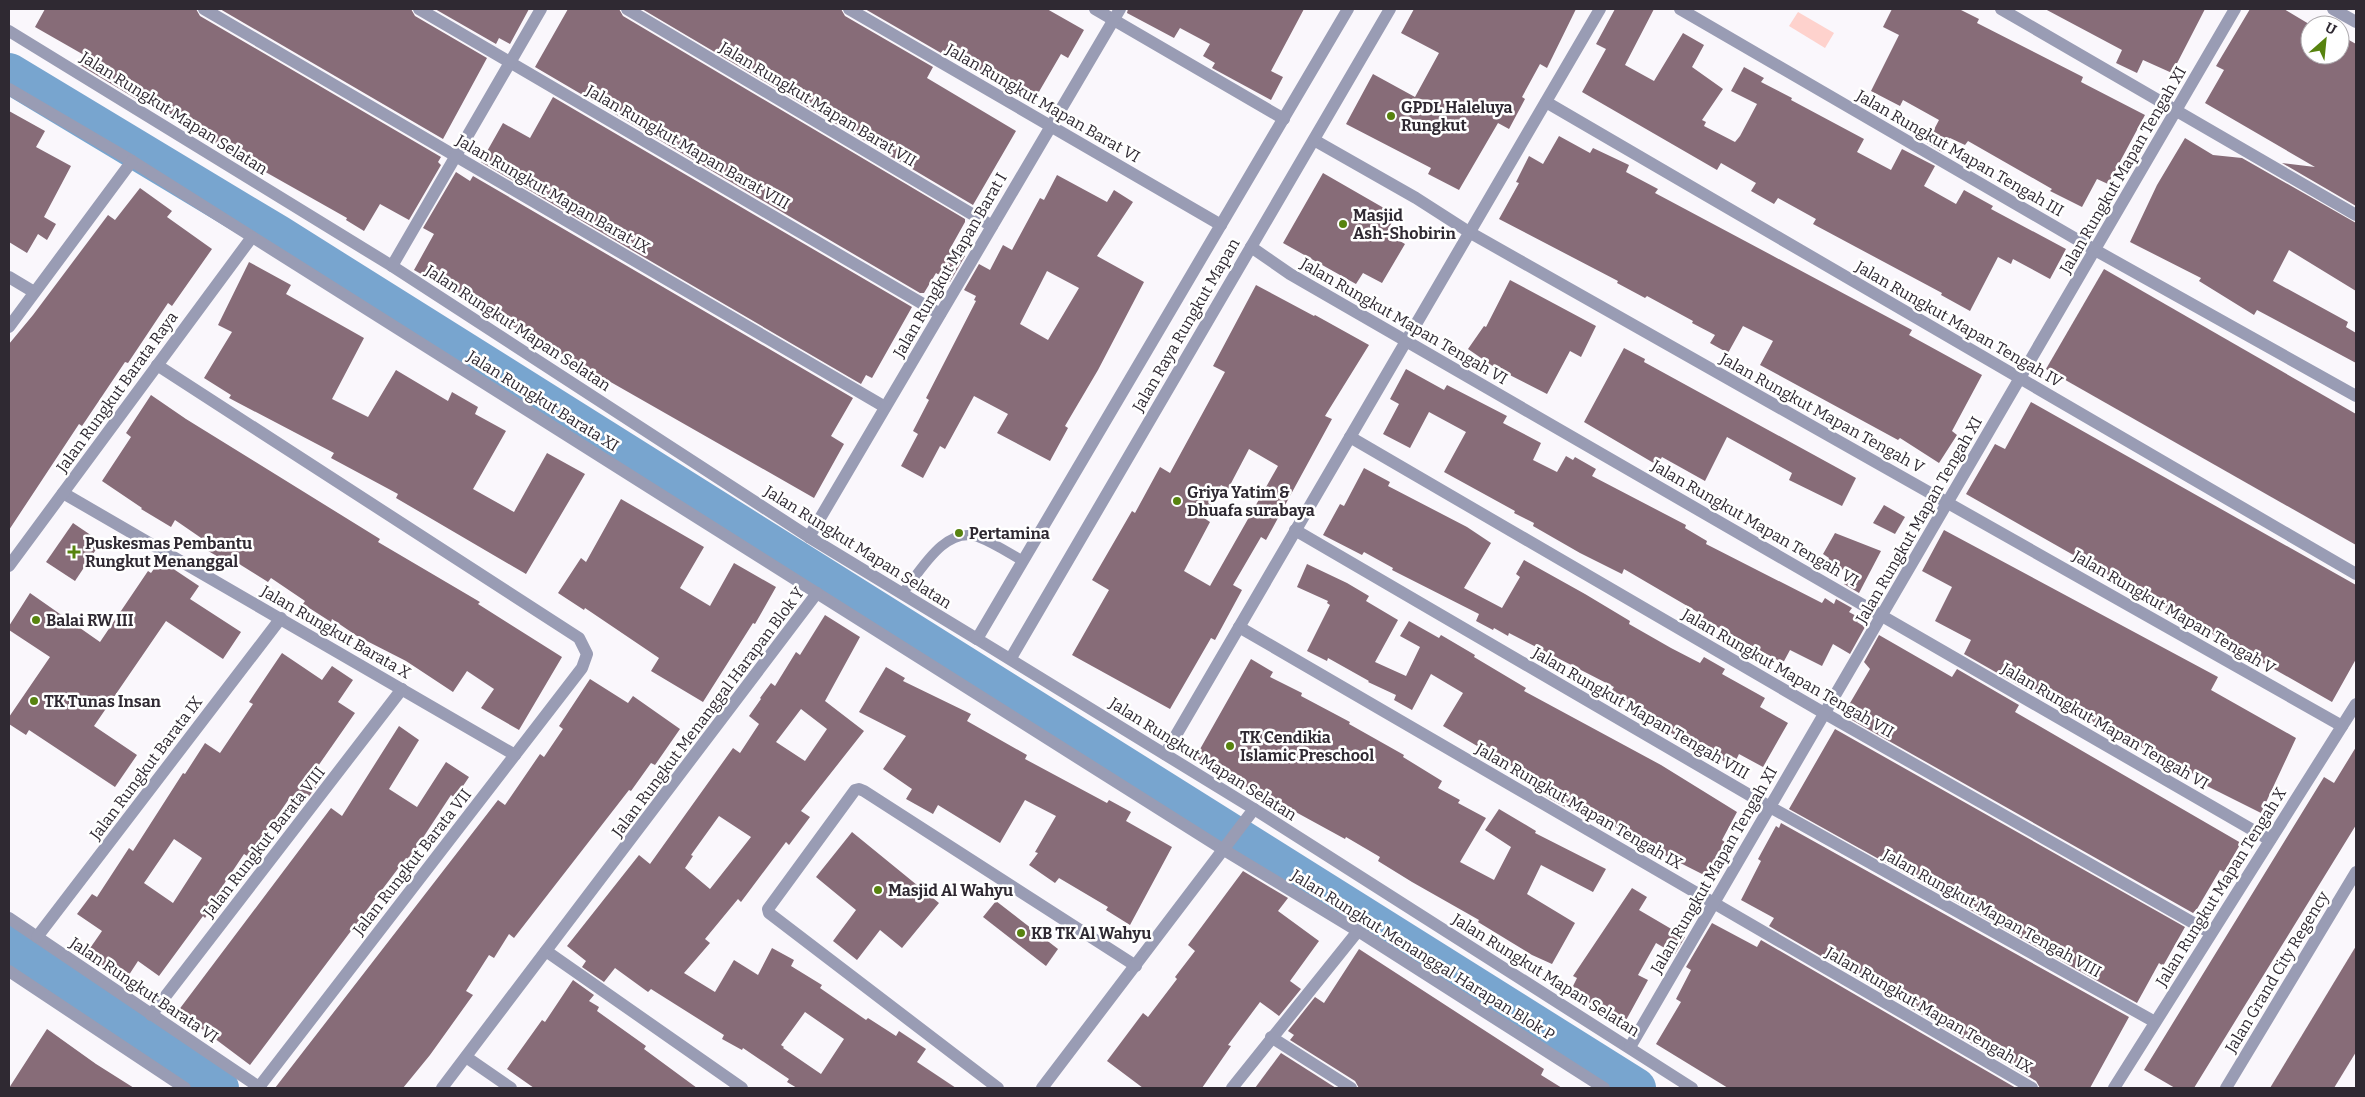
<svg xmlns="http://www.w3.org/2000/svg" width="2365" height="1097" viewBox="0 0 2365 1097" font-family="Bitter,serif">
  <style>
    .green { fill: #fed2cd }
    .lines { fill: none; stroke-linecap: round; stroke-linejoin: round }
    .river { stroke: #78a5cf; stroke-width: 40 }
    .building { fill: #876c78; fill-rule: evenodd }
    .service { stroke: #999cb4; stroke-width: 10 }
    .minor { stroke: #999cb4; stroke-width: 12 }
    .tertiary { stroke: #999cb4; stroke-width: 12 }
    .poi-dot { fill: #57830f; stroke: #fff; stroke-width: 2 }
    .labels { text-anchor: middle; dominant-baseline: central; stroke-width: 5; stroke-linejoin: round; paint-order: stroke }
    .street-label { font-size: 16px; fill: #2f2932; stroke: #fff }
    .poi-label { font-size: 16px; font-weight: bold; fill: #2f2932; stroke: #fff; text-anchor: start }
  </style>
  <rect width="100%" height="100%" fill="#faf7fc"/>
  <path class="green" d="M1798 12 1834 33 1825 48 1789 26Z"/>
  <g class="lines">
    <g class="river">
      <path d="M9 73 278 235 1636 1088"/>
      <path d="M9 942 219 1088"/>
    </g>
  </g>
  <g class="building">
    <path d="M45 9H196L200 16 441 157 438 162 441 165 409 220 380 204 364 231 346 220 347 218 133 97 78 64 84 55 35 27Z"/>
    <path d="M220 9H411L415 16 487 58 443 139Z"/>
    <path d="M435 9H529L510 44 499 38 496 44Z"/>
    <path d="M568 9H619L623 16 965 219V222L951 247 965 256 950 282 936 273 924 293H920L535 67Z"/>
    <path d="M642 9H841L845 16 933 67 927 78 1016 131 973 205Z"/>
    <path d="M865 9H1047L1084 30 1068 58 1061 54 1033 102 943 50 941 53Z"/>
    <path d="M1128 9H1304L1271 71 1283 77 1271 100 1212 68 1215 63 1203 56 1210 44 1180 28 1174 38 1127 13Z"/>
    <path d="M1414 9H1576L1547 68 1540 64 1522 97 1525 99 1509 129 1498 123 1459 190 1428 174 1431 168 1346 124 1373 74 1415 97 1439 53 1401 33Z"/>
    <path d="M1615 9H1654L1625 65 1654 81 1683 33 1704 45 1692 67 1723 89 1702 120 1706 122 1704 126 1735 142 1740 136 1757 104 1731 91 1744 67 1764 78 1761 82 1792 98 1791 100 1864 139 1857 152 1891 170 1902 149 1935 166 1924 186 1956 204 1964 190 1993 206 1991 209 2066 249 2050 279 2013 259 2011 264 1998 257 1970 311 1941 295 1942 293 1813 224 1816 219 1778 198 1774 204 1751 191 1756 183 1721 163 1717 170 1582 92 1606 49 1596 44Z"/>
    <path d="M1892 9H1959L1979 19 1977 23 2083 77 2081 82 2145 115 2108 184 2097 179 2082 207 2050 191 2052 189 1968 141 1965 145 1950 138 1942 152 1927 143 1939 120 1903 100 1900 106 1871 91 1899 35 1883 27Z"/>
    <path d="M2045 9H2205L2172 73 2143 60 2137 73 2116 63 2122 50Z"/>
    <path d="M2250 9H2284L2309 24 2311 22H2318L2323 25H2310V55H2340V35L2356 44V206L2282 163 2315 167 2205 103 2224 70 2216 66Z"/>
    <path d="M553 97 912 307 872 378 866 375 861 384 481 162 503 123 530 138Z"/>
    <path d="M9 111 45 131 36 147 71 166 44 217 56 224 47 240 38 234 27 253 9 242Z"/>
    <path d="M1559 136 1590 153 1593 148 1629 165 1626 172 1658 189 1655 193 1912 330 1909 335 1982 375 1952 431 1957 435 1939 463 1900 438 1898 440 1760 365 1773 341 1743 326 1728 353 1710 343 1715 335 1692 323 1693 321 1647 296 1645 298 1617 283 1618 281 1499 219 1519 183 1516 182 1529 156 1543 164Z"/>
    <path d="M2185 138 2213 155 2242 158 2356 223V291L2289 250 2273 281 2348 322 2346 327 2356 333V363L2257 310 2254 315 2199 281 2201 278 2130 242 2157 185Z"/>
    <path d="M456 172 470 181 473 176 853 398 831 436 844 444 814 498 414 270 434 234 423 228Z"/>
    <path d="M1323 173 1396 215 1386 233 1405 244 1382 283 1363 273 1356 284 1283 243Z"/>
    <path d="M1057 175 1107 202 1114 190 1133 202 1097 256 1144 282 1098 370 1065 426 1068 428 1050 461 997 433 1008 414 974 396 945 449 940 446 923 478 901 466 918 434 913 431 929 400 926 398 976 301 974 300 976 296 964 290 979 264 990 270 1003 245 1012 250 1040 198 1044 200ZM1047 271 1079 288 1048 340 1020 324Z"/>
    <path d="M140 188 172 211 167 217 212 249 172 306 168 303 128 363 125 362 82 426 79 424 9 530V344L33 315 108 215 115 220Z"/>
    <path d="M249 262 291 285 286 294 364 338 332 399 368 417 396 370 448 401 452 392 478 407 475 414 506 431 473 489 514 512 547 453 585 474 526 574 396 498 398 494 331 458 334 453 229 398 231 395 204 378 232 332 218 325Z"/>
    <path d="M2104 269 2356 414V545L2046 369Z"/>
    <path d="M1510 280 1596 326 1581 357 1570 351 1547 394 1494 367 1468 349 1484 326 1486 327Z"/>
    <path d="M1256 285 1314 316 1315 315 1369 345 1325 416 1332 419 1266 540 1261 537 1233 585 1242 590 1215 640 1211 638 1170 709 1072 655 1109 590 1092 580 1132 511 1135 513 1160 467 1170 473 1225 372 1213 366ZM1249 449 1278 466 1210 586 1184 571 1210 522 1204 518 1221 485 1228 489Z"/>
    <path d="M1624 348 1645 359 1644 362 1856 478 1842 506 1789 480 1792 473 1727 437 1705 481 1662 457 1657 465 1584 422Z"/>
    <path d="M1406 369 1444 390 1447 385 1507 416 1503 423 1541 443 1533 460 1557 472 1566 456 1573 460 1575 457 1596 469 1592 476 1686 525 1685 528 1707 541 1706 544 1822 603 1825 598 1834 604 1836 599 1852 608 1849 612 1860 618 1857 622 1865 627 1850 654 1833 644 1822 666 1790 650 1783 663 1699 617 1701 614 1624 569 1622 574 1580 553 1533 526 1534 523 1514 513 1515 511 1444 472 1466 432 1429 412 1410 448 1383 434 1399 404 1390 399Z"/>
    <path d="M151 395 186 419 380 539 378 542 480 602 478 604 562 657 519 730 481 708 494 689 467 671 453 692 406 661 357 636 332 619 331 622 303 604 305 601 271 578 268 582 236 562 234 566 203 548 207 542 175 520 171 527 141 509 142 508 102 481 131 437 126 433Z"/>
    <path d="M2031 402 2356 585V659L2332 702 1966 494 1995 444 2005 449Z"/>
    <path d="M1364 468 1390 482 1388 486 1467 527 1491 543 1464 588 1502 608 1520 577 1516 574 1524 560 1585 594 1630 621 1629 624 1671 648 1700 663 1704 657 1725 669 1722 674 1765 698 1760 707 1788 723 1763 767 1739 754 1733 766 1647 720 1650 715 1610 693 1614 687 1509 633 1508 636 1494 628 1493 630 1476 621 1479 614 1392 570 1393 568 1364 552 1362 555 1323 535 1340 504 1344 506Z"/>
    <path d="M621 499 704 547 680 588 710 606 734 563 776 587 755 624 753 623 703 702 651 671 659 658 585 608 584 610 558 593 581 558 586 562Z"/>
    <path d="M1884 505 1905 517 1895 534 1873 523Z"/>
    <path d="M73 523 101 542 75 581 46 562Z"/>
    <path d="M1944 530 2218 677 2211 690 2296 738 2261 813 2203 784 2205 780 2180 767 2028 689 2027 690 1964 654 1971 640 1935 621 1952 587 1922 571Z"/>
    <path d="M1835 533 1881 551 1859 593 1844 584 1850 573 1827 562 1829 558 1823 554Z"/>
    <path d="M160 560 199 586 190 599 241 632 223 659 166 621 94 726 137 755 115 787 29 730 26 735 9 724V717L50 657 9 630V626L30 593 100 642 148 571 151 573Z"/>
    <path d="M1307 564 1347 583 1369 596 1366 601 1398 620 1375 662 1406 676 1420 647 1400 636 1409 621 1439 638 1441 635 1475 655 1474 657 1526 688 1524 691 1661 765 1737 812 1722 840 1725 842 1706 876 1623 834 1624 832 1595 815 1592 821 1552 800 1541 793 1543 790 1517 777 1520 771 1443 726 1463 693 1431 674 1412 710 1394 700 1396 695 1368 682 1369 681 1328 658 1327 661 1307 651 1330 605 1327 603 1328 601 1297 587Z"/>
    <path d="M825 615 860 637 825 701 864 731 801 811 810 817 789 845 786 842 741 902 738 899 705 939 710 943 684 973 715 992 734 960 758 975 772 948 794 960 791 966 822 985 820 988 866 1020 868 1018 896 1036 899 1031 926 1049 917 1062 956 1088H797L787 1082 789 1079 743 1048 742 1050 722 1039 724 1035 651 989 648 992 615 968 604 982 582 967 586 961 567 946 639 855 650 864 733 748 740 753 759 724 749 716 761 699 760 698 771 683 775 686 796 652 800 655ZM801 709 827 729 805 761 776 742ZM719 816 751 837 710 889 685 868 693 856 691 855ZM805 1012 844 1039 821 1074 783 1048 784 1047 781 1045Z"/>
    <path d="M1879 635 1952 677 1957 669 2019 705 2015 712 2241 843 2224 872 2220 870 2197 909 2193 913 1843 715 1870 669 1864 662Z"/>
    <path d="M282 653 322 680 332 666 353 680 338 702 355 713 316 769 325 776 303 804 291 796 249 857 244 854 214 899 217 901 205 918 203 916 159 976 138 961 125 981 86 954 102 931 77 914 92 894 97 897 129 848 133 851 183 773 185 774 205 743 220 753 253 704 249 702ZM174 839 202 858 173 903 144 883Z"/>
    <path d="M1251 659 1273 672 1270 677 1302 693 1301 696 1350 722 1349 724 1404 755 1403 757 1442 781 1438 788 1460 800 1458 803 1486 818 1460 862 1494 880 1511 847 1485 830 1499 809 1536 831 1535 833 1606 869 1593 892 1541 865 1527 894 1575 923 1552 964 1532 955 1478 922 1479 920 1412 882 1378 861 1380 857 1346 837 1345 839 1281 804 1280 806 1195 758Z"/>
    <path d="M886 667 905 678 903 681 971 714 967 721 1027 755 1025 759 1107 803 1109 800 1131 812 1126 821 1172 847 1130 925 1106 910 1108 907 1059 878 1055 883 1029 865 1038 853 1035 852 1056 816 1025 800 1000 843 938 805 933 814 906 799 912 789 883 769 906 736 859 712Z"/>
    <path d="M590 679 628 703 633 696 680 729 655 765 651 763 631 791 629 790 514 938 509 934 494 958 489 955 466 991 473 995 430 1055 403 1088H275L498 800 505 805 540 754 544 757 563 729 559 726Z"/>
    <path d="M399 726 419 740 389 789 417 807 446 762 469 777 455 798 451 795 409 859 406 858 250 1065 178 1011 331 808 342 816Z"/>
    <path d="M1835 729 2185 927 2163 966 2159 963 2137 1003 1789 809Z"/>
    <path d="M2356 747V825L2194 1088H2175L2144 1070 2324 777 2334 783Z"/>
    <path d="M1781 823 2129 1017 2090 1088H2040L2036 1081 1769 926 1774 918 1741 900 1761 861 1758 859 1776 826 1779 828Z"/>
    <path d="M852 832 939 903 902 948 880 930 857 960 833 941 856 910 816 877Z"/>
    <path d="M1243 871 1288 898 1278 911 1319 941 1290 981 1301 989 1279 1016 1260 1002 1228 1045 1231 1046 1202 1088H1143L1107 1061 1143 1013 1148 1017 1177 979 1175 977 1195 951 1188 945Z"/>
    <path d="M1632 888 1647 897 1639 910 1685 937 1675 954 1656 943 1638 975 1648 980 1625 1022 1570 992 1577 978 1573 976Z"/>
    <path d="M996 901 1058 949 1046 966 983 917Z"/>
    <path d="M1712 923 1757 947 1761 940 2016 1088H1728L1656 1044 1681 1002 1676 999 1691 970 1686 967Z"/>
    <path d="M2356 946V1052L2334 1088H2270Z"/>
    <path d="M1359 949 1544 1069 1541 1075 1562 1088H1359L1355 1081 1290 1040 1294 1035 1288 1031 1315 997 1324 1003Z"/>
    <path d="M573 980 594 995 589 1001 599 1007 597 1011 646 1046 644 1049 697 1088H534L507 1069 542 1020 545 1022Z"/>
    <path d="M47 1029 96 1064 134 1088H9Z"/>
    <path d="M1281 1053 1336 1088H1255Z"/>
  </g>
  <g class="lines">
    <path class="service" d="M902 594C920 572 945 525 978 537 994 543 1009 553 1023 561"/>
    <g class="minor">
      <path d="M204 9 885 407"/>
      <path d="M419 9 940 314"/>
      <path d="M627 9 992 226"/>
      <path d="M849 9 1221 225"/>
      <path d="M1095 9 1284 119"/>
      <path d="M1680 9 2095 250 2356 396"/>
      <path d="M2001 9 2356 215"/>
      <path d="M2333 9 2356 22"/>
      <path d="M9 31 392 266 809 537 977 639"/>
      <path d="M9 89 132 161 1224 850 1358 931 1604 1088"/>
      <path d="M1546 102 2356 574"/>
      <path d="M1314 140 1416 198 1469 232 2342 726"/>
      <path d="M1251 247 1290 274 2270 840"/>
      <path d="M392 266 541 9"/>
      <path d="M9 277 34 292"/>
      <path d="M9 327 132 161"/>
      <path d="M157 365 579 638 587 654 582 668 259 1087 261 1088"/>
      <path d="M1350 437 1824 713 2211 933"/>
      <path d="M63 493 515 755"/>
      <path d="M1295 530 1770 807 2155 1022"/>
      <path d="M809 537 1120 9"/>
      <path d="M9 566 252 237"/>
      <path d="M1239 627 2032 1088"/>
      <path d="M1165 754 1600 9"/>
      <path d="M1254 809 1692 1088"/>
      <path d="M9 918 259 1087 258 1088"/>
      <path d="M37 937 281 618"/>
      <path d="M546 951 742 1088"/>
      <path d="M9 971 185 1088"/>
      <path d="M151 1015 402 689"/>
      <path d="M1271 1037 1351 1088"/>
      <path d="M1630 1047 2235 9"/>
      <path d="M466 1057 511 1088"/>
      <path d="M442 1088 817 593"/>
      <path d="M998 1088 769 913 768 909 855 790 859 789 864 791 1136 966"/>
      <path d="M1232 1088 1358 931"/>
      <path d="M2114 1088 2356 704"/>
      <path d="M2226 1088 2356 872"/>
    </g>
    <g class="tertiary">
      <path d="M1011 658 1390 9"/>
      <path d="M1042 1088 1254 809 977 639 1348 9"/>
    </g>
  </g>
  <g class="poi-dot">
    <circle cx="1391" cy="116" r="5"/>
    <circle cx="1343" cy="224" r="5"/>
    <circle cx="1177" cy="501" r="5"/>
    <circle cx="959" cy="533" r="5"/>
    <path d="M71.5 544.5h5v5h5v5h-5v5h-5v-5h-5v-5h5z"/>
    <circle cx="36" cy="620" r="5"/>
    <circle cx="34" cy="701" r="5"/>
    <circle cx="1230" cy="746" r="5"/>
    <circle cx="878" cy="890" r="5"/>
    <circle cx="1021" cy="933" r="5"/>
  </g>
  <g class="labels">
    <g class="street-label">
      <text transform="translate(1043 103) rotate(30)">Jalan Rungkut Mapan Barat VI</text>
      <text transform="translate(818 104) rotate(31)">Jalan Rungkut Mapan Barat VII</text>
      <text transform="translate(174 113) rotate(32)">Jalan Rungkut Mapan Selatan</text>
      <text transform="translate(688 147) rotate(30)">Jalan Rungkut Mapan Barat VIII</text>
      <text transform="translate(1960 153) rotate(30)">Jalan Rungkut Mapan Tengah III</text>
      <text transform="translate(2123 170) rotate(-60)">Jalan Rungkut Mapan Tengah XI</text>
      <text transform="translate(553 194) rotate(30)">Jalan Rungkut Mapan Barat IX</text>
      <text transform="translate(950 265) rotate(-60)">Jalan Rungkut Mapan Barat I</text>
      <text transform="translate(1404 321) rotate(30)">Jalan Rungkut Mapan Tengah VI</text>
      <text transform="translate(1959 324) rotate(30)">Jalan Rungkut Mapan Tengah IV</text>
      <text transform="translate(1186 325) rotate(-60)">Jalan Raya Rungkut Mapan</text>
      <text transform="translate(518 328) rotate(33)">Jalan Rungkut Mapan Selatan</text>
      <text transform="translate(117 392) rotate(-54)">Jalan Rungkut Barata Raya</text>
      <text transform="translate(543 401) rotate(32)">Jalan Rungkut Barata XI</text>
      <text transform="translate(1822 413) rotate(29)">Jalan Rungkut Mapan Tengah V</text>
      <text transform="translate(1919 520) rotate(-60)">Jalan Rungkut Mapan Tengah XI</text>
      <text transform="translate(1755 523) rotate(30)">Jalan Rungkut Mapan Tengah VI</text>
      <text transform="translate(858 547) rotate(32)">Jalan Rungkut Mapan Selatan</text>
      <text transform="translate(2174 612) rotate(30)">Jalan Rungkut Mapan Tengah V</text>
      <text transform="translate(336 632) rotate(30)">Jalan Rungkut Barata X</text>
      <text transform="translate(1788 673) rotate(30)">Jalan Rungkut Mapan Tengah VII</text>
      <text transform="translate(708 712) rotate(-53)">Jalan Rungkut Menanggal Harapan Blok Y</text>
      <text transform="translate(1641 713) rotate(30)">Jalan Rungkut Mapan Tengah VIII</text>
      <text transform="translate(2105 726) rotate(30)">Jalan Rungkut Mapan Tengah VI</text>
      <text transform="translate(1203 759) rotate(32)">Jalan Rungkut Mapan Selatan</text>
      <text transform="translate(146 768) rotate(-53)">Jalan Rungkut Barata IX</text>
      <text transform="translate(1579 806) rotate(30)">Jalan Rungkut Mapan Tengah IX</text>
      <text transform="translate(264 842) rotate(-52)">Jalan Rungkut Barata VIII</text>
      <text transform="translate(412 862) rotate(-52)">Jalan Rungkut Barata VII</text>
      <text transform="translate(1714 870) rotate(-60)">Jalan Rungkut Mapan Tengah XI</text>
      <text transform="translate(2221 887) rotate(-58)">Jalan Rungkut Mapan Tengah X</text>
      <text transform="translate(1992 913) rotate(29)">Jalan Rungkut Mapan Tengah VIII</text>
      <text transform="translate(1423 955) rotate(32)">Jalan Rungkut Menanggal Harapan Blok P</text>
      <text transform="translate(2277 972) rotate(-59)">Jalan Grand City Regency</text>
      <text transform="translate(1546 975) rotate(32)">Jalan Rungkut Mapan Selatan</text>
      <text transform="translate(144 990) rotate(34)">Jalan Rungkut Barata VI</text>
      <text transform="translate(1929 1010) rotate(30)">Jalan Rungkut Mapan Tengah IX</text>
    </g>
    <g class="poi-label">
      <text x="1401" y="107">GPDL Haleluya<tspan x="1401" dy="18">Rungkut</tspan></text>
      <text x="1353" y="215">Masjid<tspan x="1353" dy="18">Ash-Shobirin</tspan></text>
      <text x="1187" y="492">Griya Yatim &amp;<tspan x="1187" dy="18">Dhuafa surabaya</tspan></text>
      <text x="969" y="533">Pertamina</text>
      <text x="85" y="543">Puskesmas Pembantu<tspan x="85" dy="18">Rungkut Menanggal</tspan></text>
      <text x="46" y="620">Balai RW III</text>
      <text x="44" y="701">TK Tunas Insan</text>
      <text x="1240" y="737">TK Cendikia<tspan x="1240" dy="18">Islamic Preschool</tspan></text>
      <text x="888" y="890">Masjid Al Wahyu</text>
      <text x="1031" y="933">KB TK Al Wahyu</text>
    </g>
  </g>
  <rect width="2365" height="1097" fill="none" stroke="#2f2932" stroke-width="20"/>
  <g transform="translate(2325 40) rotate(27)"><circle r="24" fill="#ffffff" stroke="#aca9ad"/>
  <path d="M0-4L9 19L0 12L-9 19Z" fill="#57830f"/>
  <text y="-8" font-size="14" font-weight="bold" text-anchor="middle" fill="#2f2932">U</text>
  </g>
</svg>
